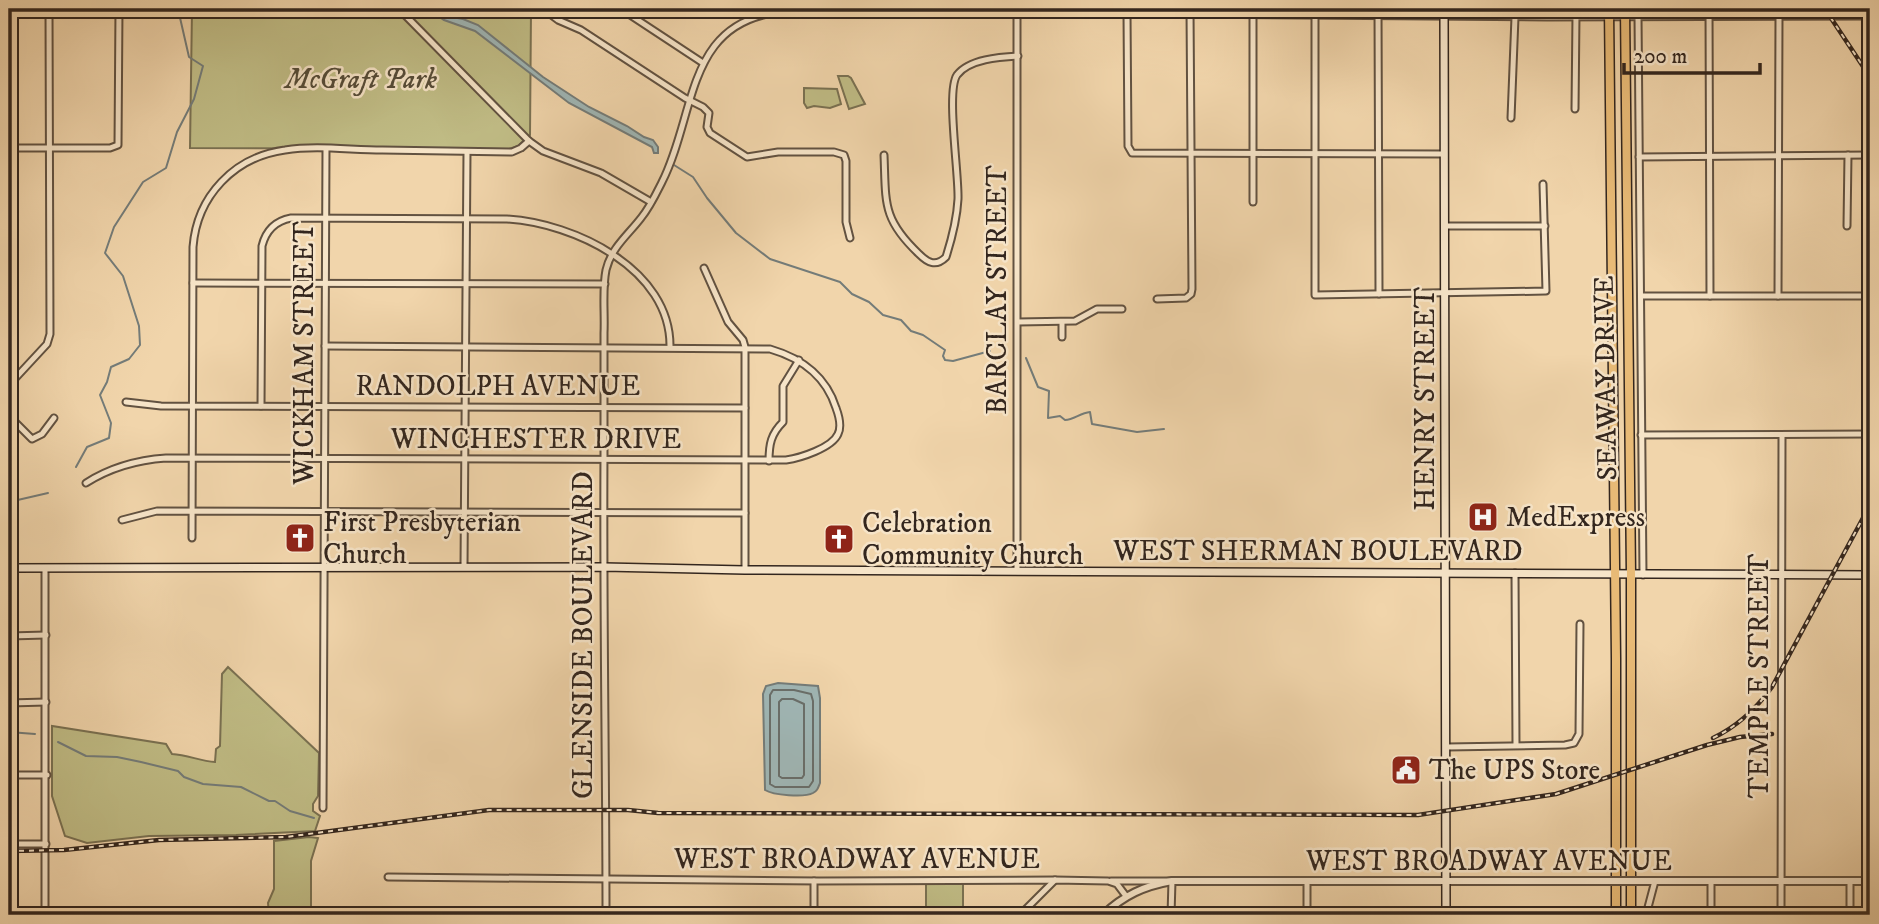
<svg xmlns="http://www.w3.org/2000/svg" width="1879" height="924" viewBox="0 0 1879 924" font-family="'IM FELL DW Pica',serif">
  <style>
    .green { fill: #c0bc85; stroke: #7a7152; stroke-width: 2 }
    .water { fill: #9fb6b5; stroke: #747c79; stroke-width: 2 }
    .lines { fill: none; stroke-linecap: round; stroke-linejoin: round }
    .shore { stroke: #696e6a; stroke-width: 2 }
    .stream { stroke: #747c79; stroke-width: 2 }
    .minor-casing { stroke: #625241; stroke-width: 9 }
    .tertiary-casing { stroke: #625241; stroke-width: 10 }
    .secondary-casing { stroke: #33261e; stroke-width: 10 }
    .trunk-casing { stroke: #33261e; stroke-width: 11 }
    .minor { stroke: #f6e4c8; stroke-width: 5 }
    .tertiary { stroke: #f6e4c8; stroke-width: 6 }
    .secondary { stroke: #f6e4c8; stroke-width: 7 }
    .trunk { stroke: #e8ba76; stroke-width: 8 }
    .rail-casing { stroke: #33261e; stroke-width: 4.5 }
    .rail { stroke: #f6e4c8; stroke-width: 2; stroke-dasharray: 5; stroke-linecap: butt }
    .tertiary-bridge-casing { stroke: #625241; stroke-width: 10; stroke-linecap: butt }
    .tertiary-bridge { stroke: #f6e4c8; stroke-width: 6 }
    .labels { text-anchor: middle; dominant-baseline: central; stroke-width: 5; stroke-linejoin: round; paint-order: stroke }
    .park-label { font-size: 28px; font-style: italic; fill: #564c38; stroke: #f6e4c8 }
    .street-label { font-size: 28px; fill: #33261e; stroke: #f6e4c8 }
    .poi-label { font-size: 28px; fill: #33261e; stroke: #f6e4c8; text-anchor: start }
  </style>
  <rect width="100%" height="100%" fill="#f1d5ab"/>
  <filter id="stains"><feTurbulence type="fractalNoise" baseFrequency=".00286" numOctaves="4"/><feColorMatrix values="0 0 0 0 .2 0 0 0 0 .09 0 0 0 0 .02 0 0 0 .5 -.17"/></filter>
  <radialGradient id="worn" r=".72"><stop offset=".6" stop-color="#630" stop-opacity="0"/><stop offset="1" stop-color="#630" stop-opacity=".3"/></radialGradient>
  <g class="green">
    <path d="M192 9H531L530 135 518 146 509 149 190 148Z"/>
    <path d="M838 76H848L851 78 865 104 849 109Z"/>
    <path d="M804 88 837 89 841 104 830 108 814 106 807 108 804 103Z"/>
    <path d="M228 667 319 753 318 796 313 804V811L320 816 315 831 236 835 149 836 87 843 65 836 52 796V726L166 744 172 754C188 755 200 761 215 762L216 749 220 746 222 674Z"/>
    <path d="M309 837 318 838 311 861V915H269L268 903 274 889V841Z"/>
    <path d="M926 880 963 881V915H919L917 913 926 909Z"/>
  </g>
  <g class="water">
    <path d="M428 9H440L452 17 463 19 478 25 543 77 589 107 627 126 644 137 653 140 658 147V153H654L652 147 569 103 475 31 444 20Z"/>
    <path d="M778 683 818 686 820 698V783C818 788 818 790 813 793 804 798 773 795 765 790L763 694 766 686Z"/>
  </g>
  <g class="lines">
    <g class="shore">
      <path d="M773 690H794L811 694 813 701V781L809 787H775L770 784V695Z"/>
      <path d="M782 699H793L804 704V775L802 778H782L779 776V702Z"/>
    </g>
    <g class="stream">
      <path d="M674 165 693 177 707 198 736 233 770 259 840 282 852 294 869 302 883 315 901 320 911 331 923 335 945 350 943 356 945 360 953 361 990 351"/>
      <path d="M1026 358 1038 387 1049 391 1048 418 1060 416 1065 420C1074 420 1080 413 1090 412L1092 424 1137 432 1164 429"/>
      <path d="M76 467 87 447 109 438 111 423 100 395 107 382 111 367 129 359 140 345 139 326 123 276 105 253 114 227 143 182 166 168 177 132 194 99 203 66 189 57 178 9"/>
      <path d="M9 502 48 493"/>
      <path d="M9 732 35 734"/>
      <path d="M58 742 86 756 117 757 141 762 178 771 184 777 203 784 241 787 269 801H275L290 811 314 818"/>
    </g>
    <g class="minor-casing">
      <g id="minor">
        <path d="M9 9H119"/>
        <path d="M399 9 529 141 543 151 601 173 651 202"/>
        <path d="M621 9 703 63"/>
        <path d="M1017 9V571"/>
        <path d="M1253 9V202"/>
        <path d="M1315 9V295L1546 291 1543 184"/>
        <path d="M1378 9 1379 294"/>
        <path d="M1709 9 1710 296"/>
        <path d="M1127 13 1128 146 1132 153 1444 154"/>
        <path d="M550 14 558 20 581 30 685 98 703 107 709 113 707 127 710 133 747 157 778 152H834L844 155 846 161V222L850 238"/>
        <path d="M1638 16 1643 575"/>
        <path d="M1575 109 1576 15"/>
        <path d="M1511 118 1515 17"/>
        <path d="M9 148H110L118 145 119 9"/>
        <path d="M884 155C886 203 882 219 919 254 928 263 936 267 946 257 952 238 957 219 958 199 959 174 946 91 957 75 969 59 1000 57 1018 56"/>
        <path d="M1639 157 1870 155"/>
        <path d="M1446 226H1545"/>
        <path d="M1847 226 1848 155"/>
        <path d="M704 268 728 322 743 340 745 347V570"/>
        <path d="M193 283 605 284"/>
        <path d="M1641 296H1870"/>
        <path d="M1778 296 1779 17"/>
        <path d="M1157 299 1186 298 1191 294 1192 289 1190 9"/>
        <path d="M1018 322 1075 321 1097 309H1122"/>
        <path d="M1062 322V337"/>
        <path d="M9 385 47 344 50 334 49 9"/>
        <path d="M126 402 161 406 745 408"/>
        <path d="M261 406 262 246C266 230 275 221 291 218L507 219C574 223 671 269 670 347"/>
        <path d="M9 416 32 439 42 434 54 418"/>
        <path d="M1641 435 1870 434"/>
        <path d="M769 461C769 444 771 434 783 422V386L799 360"/>
        <path d="M86 483C111 467 137 460 166 458L786 460C800 458 832 448 838 434 842 426 839 416 836 408 826 376 801 358 770 349L325 346"/>
        <path d="M122 520 157 511 745 513"/>
        <path d="M192 538 193 247C197 196 234 157 285 150 316 145 351 150 382 150 425 151 469 151 512 152L521 148 529 141"/>
        <path d="M464 567 467 152"/>
        <path d="M45 568V915"/>
        <path d="M1515 573 1516 745"/>
        <path d="M9 636 46 635"/>
        <path d="M9 703 46 702"/>
        <path d="M1447 747 1565 745 1574 743 1579 734 1580 624"/>
        <path d="M9 775H47"/>
        <path d="M323 808 326 149"/>
        <path d="M9 844H46"/>
        <path d="M388 877 819 881 1055 880 1108 881 1117 884 1126 896"/>
        <path d="M814 881V915"/>
        <path d="M1111 881H1172L1171 915"/>
        <path d="M1711 881V915"/>
        <path d="M1850 881V915"/>
        <path d="M606 915C606 762 603 608 604 455 604 415 604 374 604 333 605 313 602 290 606 270 611 248 628 235 641 218 650 207 656 194 662 182 698 111 684 16 791 11L1547 17 1870 16"/>
        <path d="M1020 915 1055 880"/>
        <path d="M1307 915V882"/>
        <path d="M1646 915 1655 881"/>
        <path d="M1781 915 1782 436"/>
      </g>
    </g>
    <g class="tertiary-casing">
      <g id="tertiary">
        <path d="M1640 881H1870"/>
        <path d="M1103 915C1124 895 1144 886 1172 881H1606"/>
      </g>
    </g>
    <g class="secondary-casing">
      <g id="secondary">
        <path d="M1444 9 1446 915"/>
        <path d="M9 568 604 567 745 570 1870 575"/>
      </g>
    </g>
    <g class="trunk-casing">
      <g id="trunk">
        <path d="M1609 9 1616 658V915"/>
        <path d="M1625 9 1631 575V915"/>
      </g>
    </g>
    <use href="#minor" class="minor"/>
    <use href="#tertiary" class="tertiary"/>
    <use href="#secondary" class="secondary"/>
    <use href="#trunk" class="trunk"/>
    <g class="rail-casing">
      <g id="rail">
        <path d="M1825 9 1870 77"/>
        <path d="M1713 738C1738 726 1756 709 1772 687L1870 505"/>
        <path d="M9 851 64 850 159 840 286 837 489 810H628L658 813 1418 815 1556 794 1707 745 1740 737 1772 734"/>
      </g>
    </g>
    <use href="#rail" class="rail"/>
    <g class="tertiary-bridge-casing">
      <path id="tertiary-bridge" d="M1606 881H1640"/>
    </g>
    <use href="#tertiary-bridge" class="tertiary-bridge"/>
  </g>
  <defs>
    <g id="hospital-square" transform="scale(1.575)"><rect x="-9" y="-9" width="18" height="18" rx="4" fill="#8f2418" stroke="#f6e4c8"/><path d="M-5-5h3v3.5h4V-5h3V5h-3V1.5h-4V5h-3Z" fill="#fff"/></g>
    <g id="church-square" transform="scale(1.575)"><rect x="-9" y="-9" width="18" height="18" rx="4" fill="#8f2418" stroke="#f6e4c8"/><path d="M-1.2-6h2.4v3.5h3.3v2.4h-3.3V6h-2.4V-.1h-3.3v-2.4h3.3Z" fill="#fff"/></g>
    <g id="civic-square" transform="scale(1.575)"><rect x="-9" y="-9" width="18" height="18" rx="4" fill="#8f2418" stroke="#f6e4c8"/><path d="M-.6-6.5H3V-4.5H.6V-3L4-1V1h2V6H-6V1h2V-1L-.6-3ZM-1.2 2.5V6h2.4V2.5Z" fill="#fff"/></g>
  </defs>
  <g fill-rule="evenodd">
    <use href="#hospital-square" x="1483" y="517"/>
    <use href="#church-square" x="300" y="538"/>
    <use href="#church-square" x="839" y="539"/>
    <use href="#civic-square" x="1406" y="770"/>
  </g>
  <g class="labels">
    <g class="park-label">
      <text x="361" y="79">McGraft Park</text>
    </g>
    <g class="street-label">
      <text transform="translate(997 290) rotate(-90)">BARCLAY STREET</text>
      <text transform="translate(304 353) rotate(-90)">WICKHAM STREET</text>
      <text transform="translate(1606 378) rotate(-91)">SEAWAY DRIVE</text>
      <text x="498" y="386">RANDOLPH AVENUE</text>
      <text transform="translate(1425 399) rotate(-90)">HENRY STREET</text>
      <text x="536" y="439">WINCHESTER DRIVE</text>
      <text x="1318" y="551">WEST SHERMAN BOULEVARD</text>
      <text transform="translate(583 635) rotate(-90)">GLENSIDE BOULEVARD</text>
      <text transform="translate(1759 676) rotate(-90)">TEMPLE STREET</text>
      <text x="857" y="859">WEST BROADWAY AVENUE</text>
      <text x="1489" y="861">WEST BROADWAY AVENUE</text>
    </g>
    <g class="poi-label">
      <text x="1506" y="517">MedExpress</text>
      <text x="323" y="522">First Presbyterian<tspan x="323" dy="32">Church</tspan></text>
      <text x="862" y="523">Celebration<tspan x="862" dy="32">Community Church</tspan></text>
      <text x="1429" y="770">The UPS Store</text>
    </g>
  </g>
  <rect width="1879" height="924" fill="none" stroke="#f1d5ab" stroke-width="35"/>
  <rect x="10" y="10" width="1858" height="903" fill="none" stroke="#33261e" stroke-width="3.5"/>
  <rect x="18" y="18" width="1844" height="889" fill="none" stroke="#33261e" stroke-width="2"/>
  <path d="M1624 63v10h136v-10" fill="none" stroke="#33261e" stroke-width="3.5"/>
  <text x="1634" y="63" font-size="21" fill="#33261e" stroke="#f6e4c8" stroke-width="5" paint-order="stroke">200 m</text>
  <rect width="100%" height="100%" filter="url(#stains)"/>
  <rect width="100%" height="100%" fill="url(#worn)"/>
</svg>
